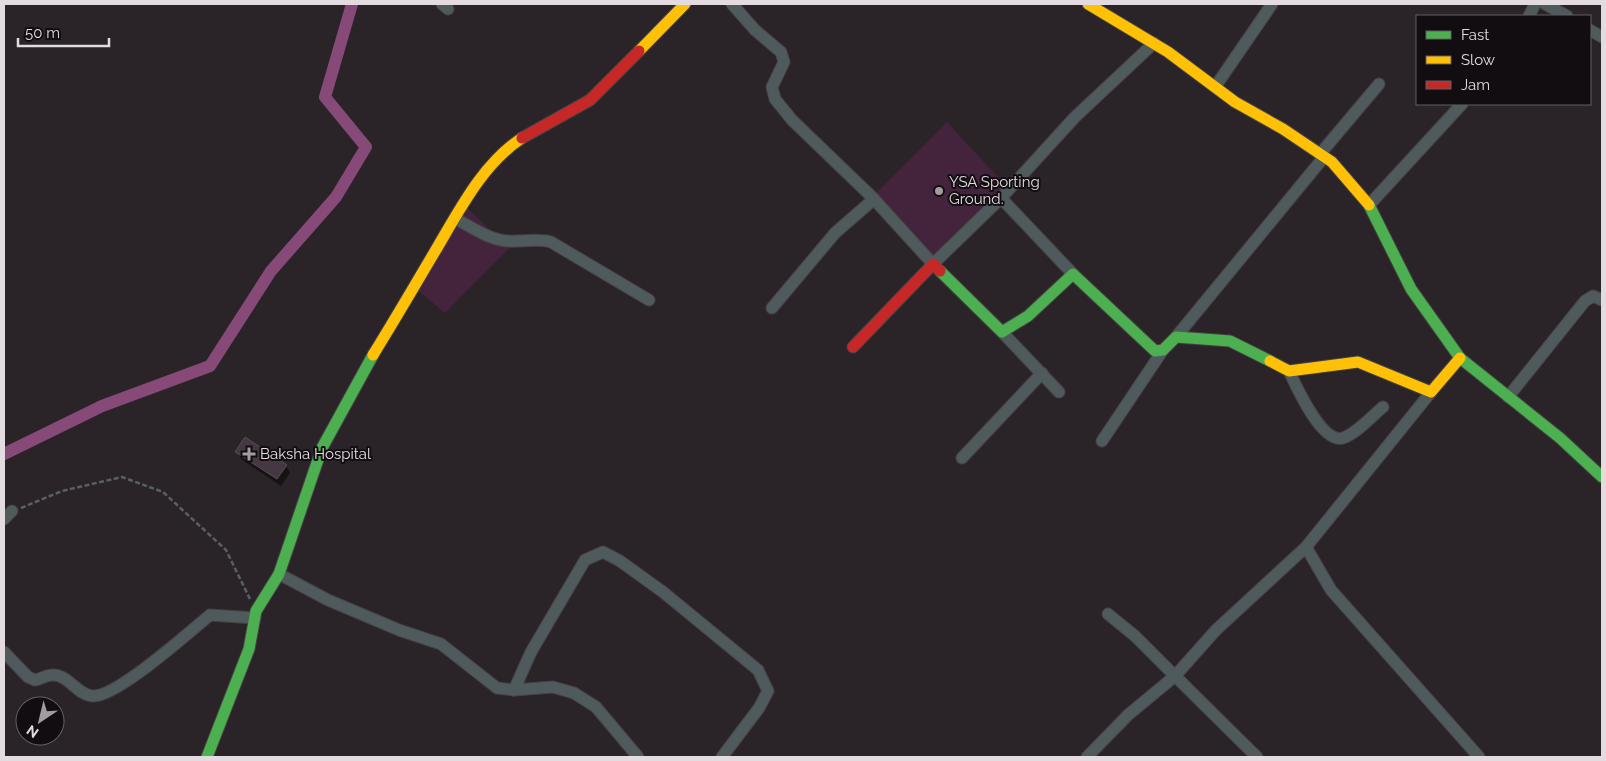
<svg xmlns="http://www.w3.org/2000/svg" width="1606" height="761" viewBox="0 0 1606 761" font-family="Raleway,sans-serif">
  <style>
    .green { fill: #44233c }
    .shadow { fill: #0007 }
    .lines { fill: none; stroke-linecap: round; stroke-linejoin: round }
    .canal { stroke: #864978; stroke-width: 12 }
    .building { fill: #463842; stroke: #544f52 }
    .street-casing { stroke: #474245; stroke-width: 13 }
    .fast-casing { stroke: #474245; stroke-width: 13 }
    .slow-casing { stroke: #474245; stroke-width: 13 }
    .jam-casing { stroke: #474245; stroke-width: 13 }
    .path { stroke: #5a6062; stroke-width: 2.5; stroke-dasharray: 5 2.5; stroke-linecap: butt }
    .street { stroke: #4f5a5c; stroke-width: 11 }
    .fast { stroke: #4caf50; stroke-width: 11 }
    .slow { stroke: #ffc107; stroke-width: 11 }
    .jam { stroke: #c62828; stroke-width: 11 }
    .poi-dot { fill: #a29ba0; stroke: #110d10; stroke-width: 2 }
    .labels { text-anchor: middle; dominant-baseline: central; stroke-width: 4; stroke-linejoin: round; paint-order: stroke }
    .poi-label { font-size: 15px; fill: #e3dbe0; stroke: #110d10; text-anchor: start }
  </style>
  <rect width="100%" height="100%" fill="#2a2428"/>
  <g class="green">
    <path d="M947 122 1005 185 929 259 872 197Z"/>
    <path d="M463 204 509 248 445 313 414 287Z"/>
  </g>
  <path class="shadow" d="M237 452 286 465 290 473 281 486 241 459Z"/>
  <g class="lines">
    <path class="canal" d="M4 454 102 406 210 366 271 271 336 197 366 147 325 97 352 4"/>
  </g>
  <path class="building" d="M245 437 287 465 277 479 235 452Z"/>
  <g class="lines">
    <g class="street-casing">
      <g id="street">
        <path d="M442 4 448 9"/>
        <path d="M732 4 755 30 781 52 784 62 772 87 775 99 792 120 872 197 933 264 1001 198 1075 117 1154 43"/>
        <path d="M1545 4 1567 16"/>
        <path d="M1529 16 1535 4"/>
        <path d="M1590 30 1602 37"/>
        <path d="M1215 87 1272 4"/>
        <path d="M1320 154 1379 84"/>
        <path d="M1001 198 1073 274"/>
        <path d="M1369 205 1462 104"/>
        <path d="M456 219C473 228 488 239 507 241 522 242 537 238 551 242L649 300"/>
        <path d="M772 308 835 233 874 199"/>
        <path d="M1002 332 1059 392"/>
        <path d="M1176 337 1324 157"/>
        <path d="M1289 371C1296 386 1322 444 1343 438 1357 433 1372 416 1383 407"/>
        <path d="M1508 397 1585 301 1593 296 1602 300"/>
        <path d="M1102 441 1163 350"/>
        <path d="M962 458 1042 373"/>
        <path d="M4 519 12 511"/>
        <path d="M1306 547 1331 590 1479 757"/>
        <path d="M279 574 328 600 399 630 441 644 497 688 514 690 553 687 574 693 596 707 638 757"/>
        <path d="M1108 614 1135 636 1175 676 1216 630 1306 547 1431 392"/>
        <path d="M4 652 28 677 35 680C41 679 46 675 53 675 69 675 78 696 93 696 117 697 188 633 210 615L255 618"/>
        <path d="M514 690 531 652 585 560 603 552 620 561 663 592 758 670 768 691 759 708 722 757"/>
        <path d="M1087 757 1128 715 1175 676 1257 757"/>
      </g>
    </g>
    <g class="fast-casing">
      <g id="fast">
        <path d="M1369 205 1411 289 1460 358 1560 438 1602 477"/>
        <path d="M940 271 1002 332 1028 316 1073 274 1155 351 1163 350 1176 337 1230 341 1270 361"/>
        <path d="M207 757 249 649 256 611 279 574 322 448 373 355"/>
      </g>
    </g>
    <g class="slow-casing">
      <g id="slow">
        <path d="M1088 4 1168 52 1235 102 1283 129 1332 162 1369 205"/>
        <path d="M639 51 685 4"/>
        <path d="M373 355C394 321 414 287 434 253 458 213 482 164 522 138"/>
        <path d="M1270 361 1289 371 1358 362 1431 392 1460 358"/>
      </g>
    </g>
    <g class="jam-casing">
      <g id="jam">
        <path d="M522 138 590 100 639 51"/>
        <path d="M853 347 933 264 940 271"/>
      </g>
    </g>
    <path class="path" d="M21 508 62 491 122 477 163 492 226 550 250 599"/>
    <use href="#street" class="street"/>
    <use href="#fast" class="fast"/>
    <use href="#slow" class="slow"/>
    <use href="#jam" class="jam"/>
  </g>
  <g class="poi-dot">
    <circle cx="939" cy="191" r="5"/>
    <path d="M246.5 446.5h5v5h5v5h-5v5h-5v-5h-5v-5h5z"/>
  </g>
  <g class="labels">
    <g class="poi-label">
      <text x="949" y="182">YSA Sporting<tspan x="949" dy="17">Ground.</tspan></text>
      <text x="260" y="454">Baksha Hospital</text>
    </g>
  </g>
  <rect width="1606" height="761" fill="none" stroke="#e3dbe0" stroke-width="10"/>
  <rect x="1416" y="15" width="175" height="90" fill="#110d10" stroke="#655f63"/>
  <rect x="1426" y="31" width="25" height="8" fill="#4caf50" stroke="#655f63"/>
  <text x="1461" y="40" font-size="15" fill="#e3dbe0">Fast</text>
  <rect x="1426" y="56" width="25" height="8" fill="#ffc107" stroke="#655f63"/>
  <text x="1461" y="65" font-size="15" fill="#e3dbe0">Slow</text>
  <rect x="1426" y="81" width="25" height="8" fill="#c62828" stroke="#655f63"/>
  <text x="1461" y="90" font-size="15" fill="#e3dbe0">Jam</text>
  <g transform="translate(40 721) rotate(215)"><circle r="24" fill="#110d10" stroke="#655f63"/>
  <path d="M0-4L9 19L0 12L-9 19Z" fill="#a29ba0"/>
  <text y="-8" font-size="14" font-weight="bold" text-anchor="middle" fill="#e3dbe0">N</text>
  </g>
  <path d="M18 38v8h91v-8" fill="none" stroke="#e3dbe0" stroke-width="2.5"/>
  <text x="25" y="38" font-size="15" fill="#e3dbe0" stroke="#110d10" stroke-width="4" paint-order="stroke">50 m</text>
</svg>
